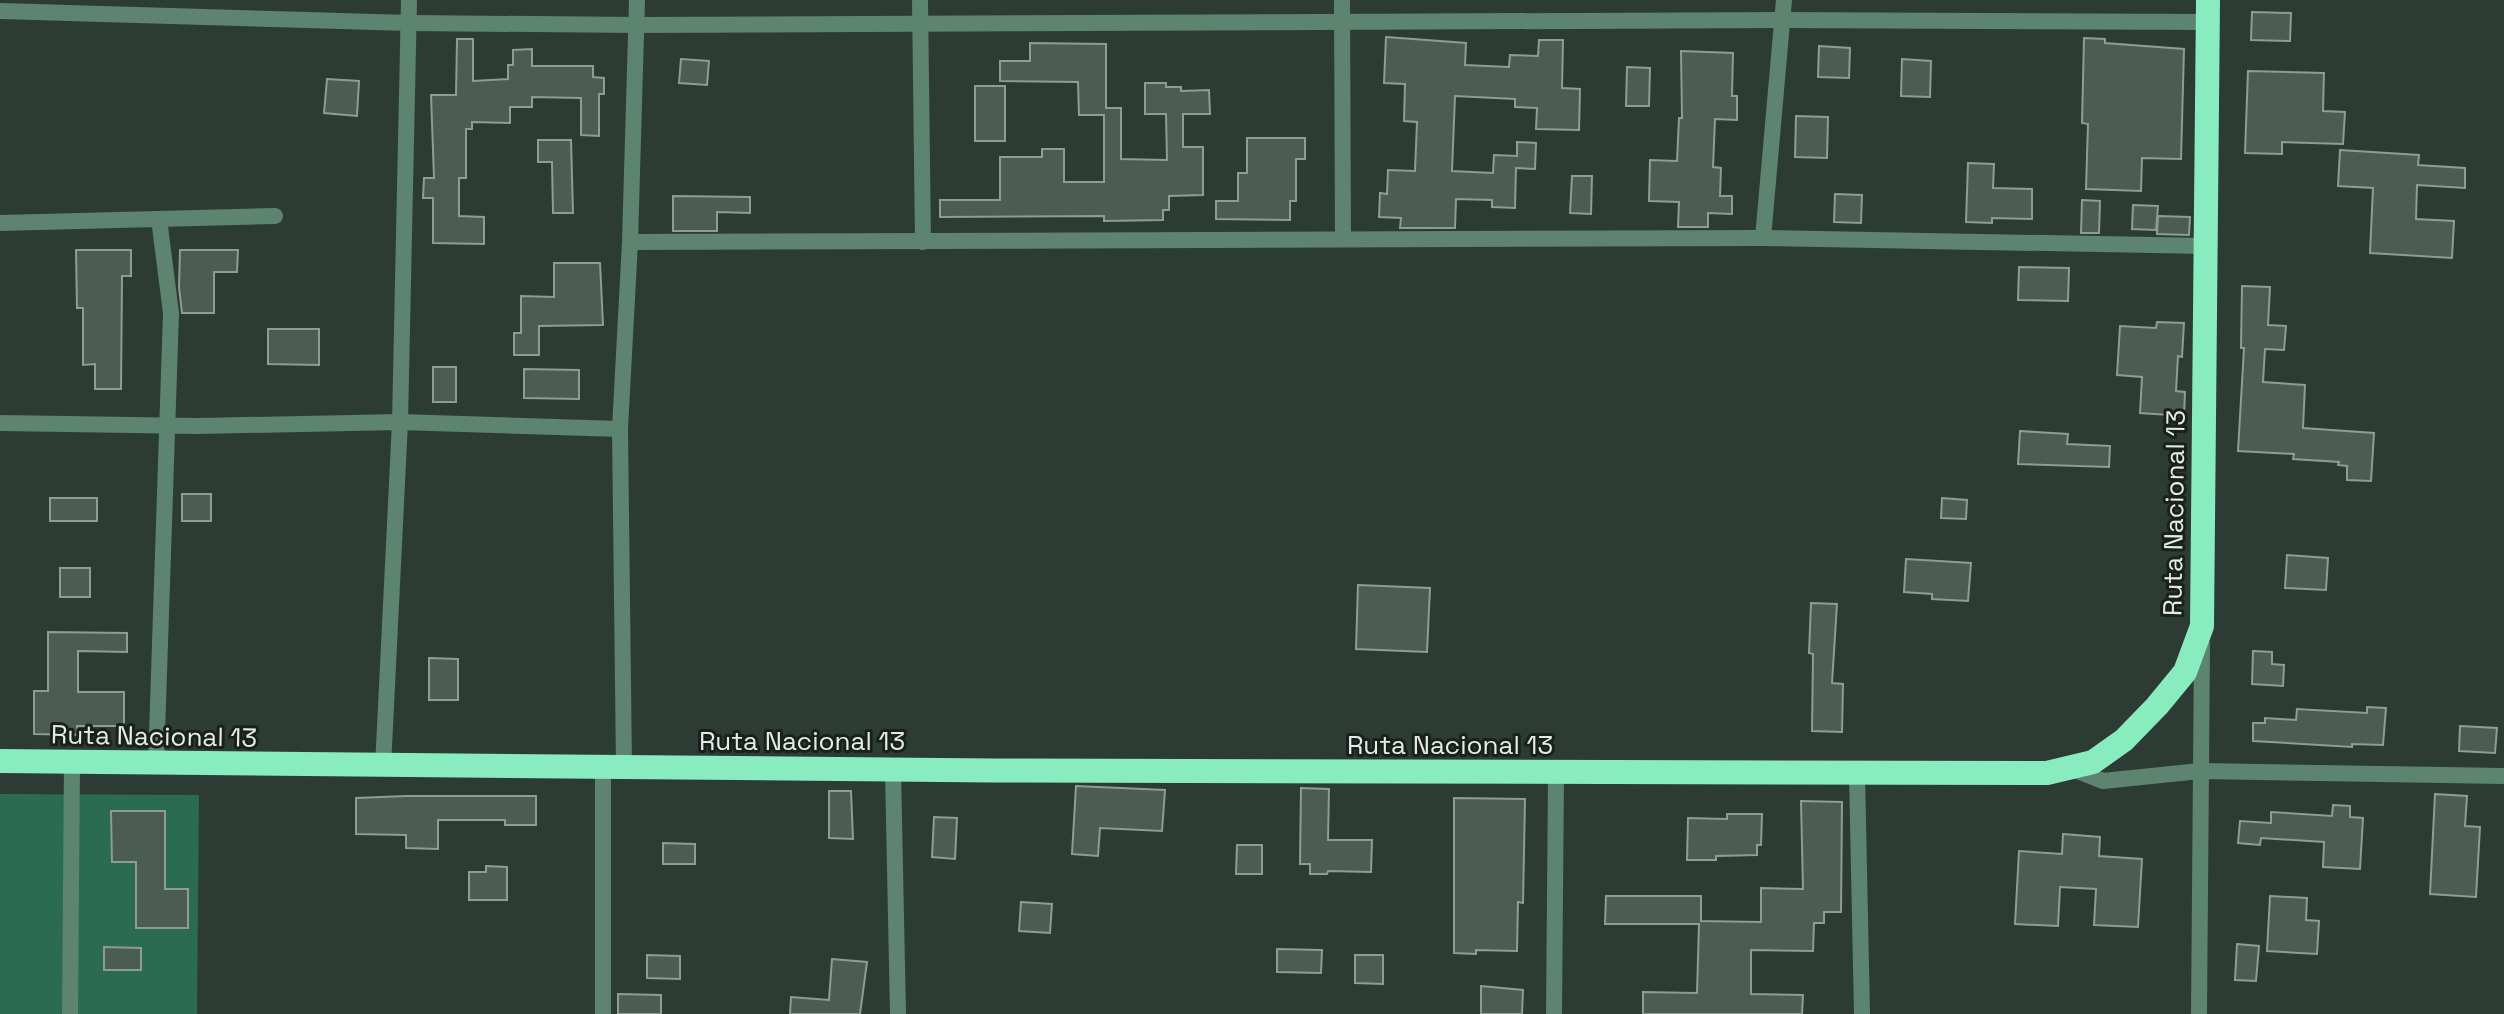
<svg xmlns="http://www.w3.org/2000/svg" width="2504" height="1014" viewBox="0 0 2504 1014" font-family="'Space Grotesk',sans-serif">
  <style>
    .green { fill: #2b6b51 }
    .building { fill: #4b5c54; stroke: #8b9d94; stroke-width: 2 }
    .lines { fill: none; stroke-linecap: round; stroke-linejoin: round }
    .street { stroke: #5d8371; stroke-width: 16 }
    .highway { stroke: #89ecc0; stroke-width: 24 }
    .labels { text-anchor: middle; dominant-baseline: central; stroke-width: 6; stroke-linejoin: round; paint-order: stroke }
    .street-label { font-size: 26px; fill: #e3ece7; stroke: #1a211d }
  </style>
  <rect width="100%" height="100%" fill="#2c3c34"/>
  <path class="green" d="M0 794 199 795 197 1014H0Z"/>
  <g class="building">
    <path d="M2252 12 2291 13 2290 41 2251 40Z"/>
    <path d="M1386 37 1466 43 1465 65 1509 67 1510 55 1538 56 1539 40H1563L1562 88 1580 89 1579 130 1536 129 1537 108 1515 107V99L1455 96 1452 171 1493 173 1494 155 1517 156V142L1536 143 1535 169 1516 168 1515 208 1492 207V200L1456 199 1455 228H1400L1401 218 1379 217 1380 193 1387 194 1388 170 1415 171 1417 122 1404 121 1405 84 1384 83Z"/>
    <path d="M2084 38 2105 39V43L2184 49 2181 159 2142 158 2141 191 2086 189 2088 124 2082 123Z"/>
    <path d="M457 39H473V81L508 79V65H513V50L532 49V66H593V77L604 78V94H599V136L581 135V98L532 97V107H510V123L472 122V129H466V178H459V216L484 217V244L433 243V198H423L424 178H434L431 95H456Z"/>
    <path d="M1030 43 1106 44V108H1121V159L1167 160 1166 114H1145V83H1166V87H1181V91L1209 90 1210 114H1183V147H1203V195L1169 196V210H1163V220L1104 221V216L940 217V200H1000V157H1042V149H1064V182H1104V115H1079L1078 82 1000 81V61H1030Z"/>
    <path d="M1819 46 1850 48 1849 78 1818 77Z"/>
    <path d="M1681 51 1733 53 1732 96H1737V120L1715 119 1713 167 1721 168 1720 196H1732V214L1708 213V227H1678L1679 202 1649 201 1650 160 1677 161 1679 118H1682Z"/>
    <path d="M681 59 709 61 707 85 679 83Z"/>
    <path d="M1902 59 1931 61 1930 97 1901 96Z"/>
    <path d="M1627 67 1650 68 1649 106H1626Z"/>
    <path d="M2248 71 2324 73 2323 111 2345 112 2343 144 2282 142V154L2245 153Z"/>
    <path d="M327 79 359 81 357 116 324 113Z"/>
    <rect x="975" y="86" width="30" height="55"/>
    <path d="M1796 116 1828 117 1827 158 1795 157Z"/>
    <path d="M1247 138H1305V159H1296V201H1290V220L1216 219V201H1238V173H1247Z"/>
    <path d="M538 140H571L573 213H553L552 162H538Z"/>
    <path d="M2340 150 2419 155 2418 165 2465 168V188L2417 185 2416 219 2454 221 2452 258 2370 253 2373 188 2338 186Z"/>
    <path d="M1968 163 1994 164 1993 188 2032 189V219L1992 218V223L1966 222Z"/>
    <path d="M1572 176H1592L1591 214 1570 213Z"/>
    <path d="M1835 194 1862 195 1861 223 1834 222Z"/>
    <path d="M673 196 750 197V213L717 212V231H673Z"/>
    <path d="M2082 200 2100 201 2099 233H2081Z"/>
    <path d="M2133 205 2158 206 2156 230 2132 229Z"/>
    <path d="M2158 216 2190 217 2189 235 2157 234Z"/>
    <path d="M76 250H131V276H122L121 389H95V364L83 365V308H77Z"/>
    <path d="M180 250H238L237 272H214V313H182L179 287Z"/>
    <path d="M554 263H600L603 325 539 326V355H514V333H521V296L554 297Z"/>
    <path d="M2019 267 2069 268 2068 301 2018 300Z"/>
    <path d="M2242 286 2270 287 2268 325 2286 326 2284 350 2265 349 2263 382 2305 385 2303 428 2374 433 2371 481 2347 480V466L2338 465 2339 462 2293 459 2294 454 2238 451 2244 348H2241Z"/>
    <path d="M2157 322 2184 323 2182 357 2178 356 2176 391 2185 392 2184 416 2140 413 2142 377 2117 375 2120 326 2156 328Z"/>
    <path d="M268 329H319V365L268 364Z"/>
    <rect x="433" y="367" width="23" height="35"/>
    <path d="M524 369 579 370V399L524 398Z"/>
    <path d="M2020 431 2068 434 2067 444 2110 446 2109 467 2018 464Z"/>
    <rect x="182" y="494" width="29" height="27"/>
    <rect x="50" y="498" width="47" height="23"/>
    <path d="M1942 498 1967 500 1966 519 1941 518Z"/>
    <path d="M2287 555 2328 558 2326 590 2285 588Z"/>
    <path d="M1906 559 1971 563 1968 601 1932 599V594L1904 592Z"/>
    <rect x="60" y="568" width="30" height="29"/>
    <path d="M1358 585 1430 588 1427 652 1356 649Z"/>
    <path d="M1811 603 1837 604 1832 683 1843 684 1842 732 1812 731 1813 654 1809 653Z"/>
    <path d="M48 632 127 633V652L78 651V692H124V726H77L78 735 34 734V691H48Z"/>
    <path d="M2253 651 2272 652V664L2284 665 2283 686 2252 684Z"/>
    <path d="M429 658 458 659V700H429Z"/>
    <path d="M2367 707 2386 708 2383 745 2352 744V747L2253 741V723H2265V718L2296 720 2297 709 2367 713Z"/>
    <path d="M2460 726 2497 728 2495 753 2459 751Z"/>
    <path d="M1076 786 1165 790 1162 831 1100 828 1098 856 1072 854Z"/>
    <path d="M1301 788 1329 789 1328 840H1372L1371 872 1328 871 1327 874H1310V864H1300Z"/>
    <path d="M829 791H851L853 839 829 838Z"/>
    <path d="M2435 794 2467 796 2465 826 2480 827 2476 897 2430 894Z"/>
    <path d="M406 796H536V825H505V820H438V849L406 848V835L356 834V798Z"/>
    <path d="M1454 798 1525 799 1523 903 1518 902 1517 951 1476 950V954L1454 953Z"/>
    <path d="M1801 801 1842 802 1841 912H1824V923H1814L1813 951 1751 950V994L1803 995 1802 1014H1643V992L1697 993 1699 924H1605L1606 896H1701V921L1761 922V888L1803 889Z"/>
    <path d="M2333 805 2350 806V817L2363 818 2360 869 2323 867 2324 842 2261 838 2260 845 2238 843 2240 821 2271 823V812L2332 816Z"/>
    <path d="M111 811H165V889H188V928H136V862H112Z"/>
    <path d="M1727 814H1762L1761 845H1757V855L1716 856V860H1687L1688 818 1727 819Z"/>
    <path d="M934 817 957 818 955 859 932 857Z"/>
    <path d="M2063 834 2100 837 2099 856 2142 859 2138 927 2094 925 2096 889 2060 887 2058 926 2015 924 2019 851 2062 854Z"/>
    <path d="M663 843 695 844V864H663Z"/>
    <path d="M1237 845H1262V874H1236Z"/>
    <path d="M486 866 507 867V900H469V872H486Z"/>
    <path d="M2270 896 2307 898 2306 920 2319 921 2317 954 2267 951Z"/>
    <path d="M1021 902 1052 904 1050 933 1019 931Z"/>
    <path d="M2237 944 2259 946 2256 981 2235 980Z"/>
    <path d="M104 947 141 948V970H104Z"/>
    <path d="M1277 949 1322 950 1321 973 1277 972Z"/>
    <path d="M647 955 680 956V979L647 978Z"/>
    <path d="M1355 955H1383V984L1355 983Z"/>
    <path d="M832 959 867 962 860 1014H790L791 997 829 1000Z"/>
    <path d="M1481 986 1523 990 1522 1014H1481Z"/>
    <path d="M618 994 661 995V1014H618Z"/>
  </g>
  <g class="lines">
    <g class="street">
      <path d="M920 0 923 242"/>
      <path d="M1342 0 1343 239"/>
      <path d="M0 11 410 23 636 25 1783 20 2208 22"/>
      <path d="M0 223 275 216"/>
      <path d="M1763 238 1784 0"/>
      <path d="M630 242 637 0"/>
      <path d="M0 423 198 426 400 422 620 429"/>
      <path d="M156 764 171 313 159 219"/>
      <path d="M383 767 400 422 409 0"/>
      <path d="M603 768V1014"/>
      <path d="M624 768 620 429 630 242 1763 238 2206 246"/>
      <path d="M2070 768 2103 781 2200 771 2504 776"/>
      <path d="M893 770 898 1014"/>
      <path d="M1857 773 1862 1014"/>
      <path d="M70 1014 72 762"/>
      <path d="M1554 1014 1556 774"/>
      <path d="M2199 1014 2202 644"/>
    </g>
    <path class="highway" d="M0 761C682 770 1365 774 2047 773L2093 762 2124 740 2157 706 2185 672 2202 626 2208 0"/>
  </g>
  <g class="labels">
    <g class="street-label">
      <text transform="translate(2174 513) rotate(-89)">Ruta Nacional 13</text>
      <text transform="translate(154 736) rotate(1)">Ruta Nacional 13</text>
      <text x="802" y="741">Ruta Nacional 13</text>
      <text x="1450" y="745">Ruta Nacional 13</text>
    </g>
  </g>
</svg>
